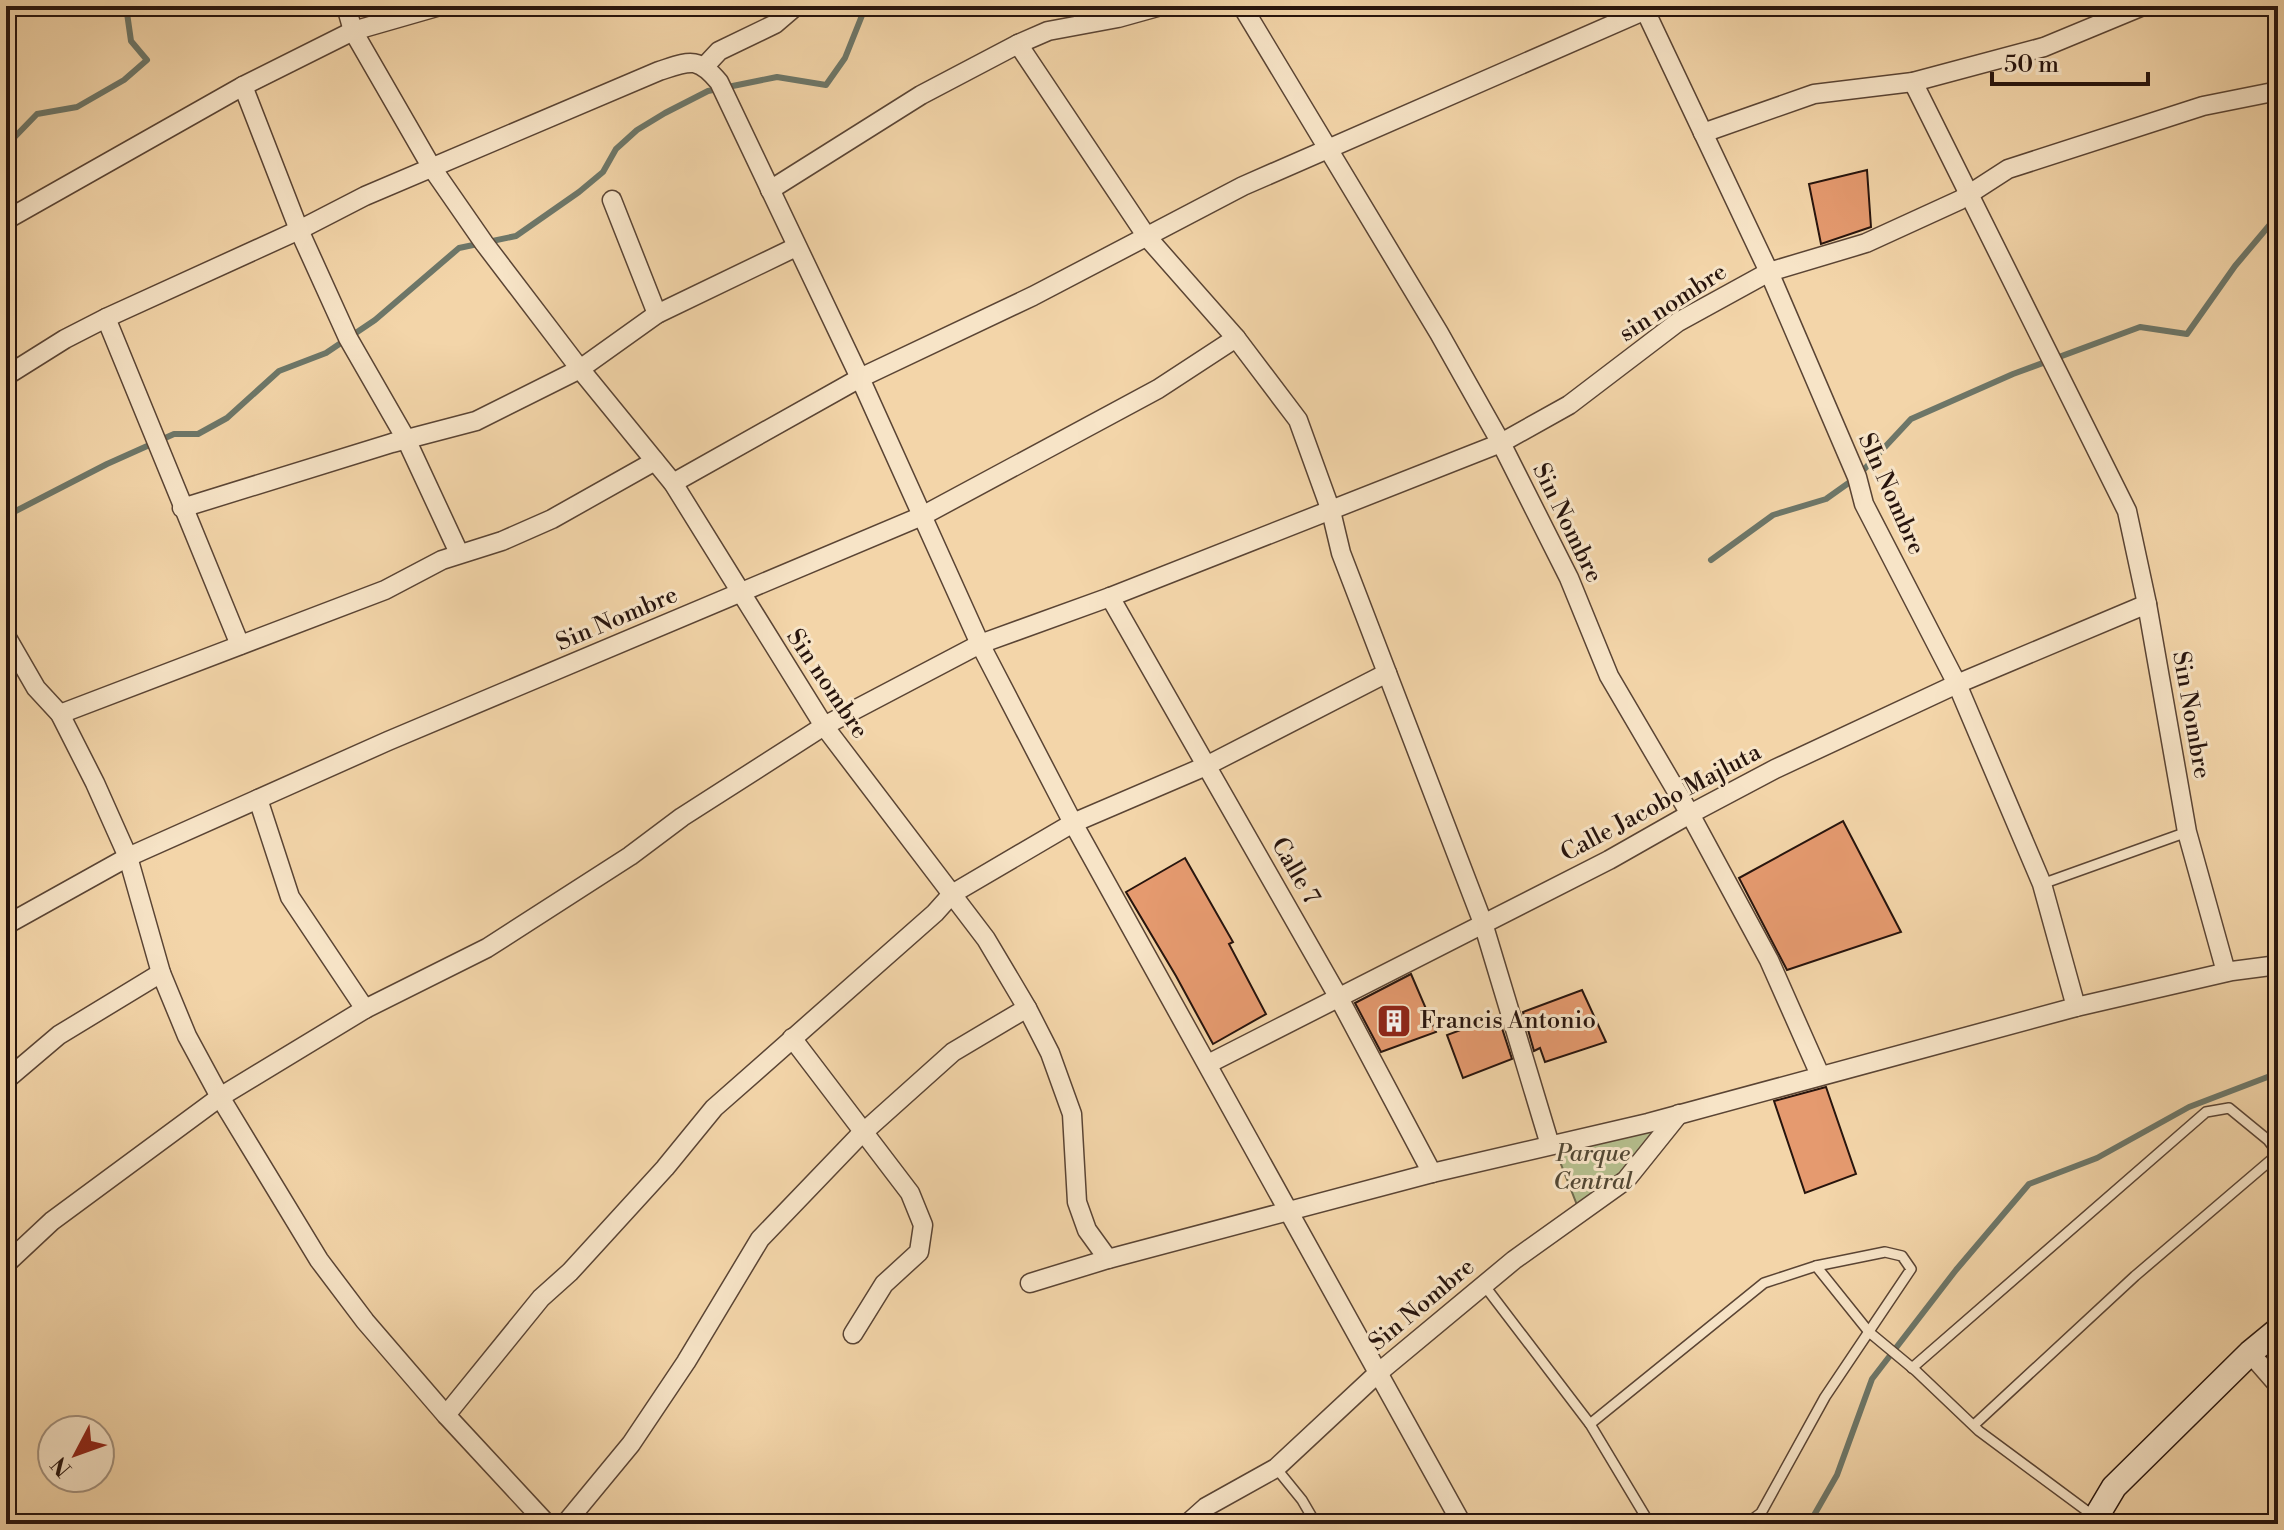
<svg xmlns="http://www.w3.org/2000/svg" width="2284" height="1530" viewBox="0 0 2284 1530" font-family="'Libre Bodoni',serif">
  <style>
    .green { fill: #b5be8d; stroke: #6e694d; stroke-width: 2 }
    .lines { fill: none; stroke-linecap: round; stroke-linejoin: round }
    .stream { stroke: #6d7769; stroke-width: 6 }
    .building { fill: #e59a6f; stroke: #27140d; stroke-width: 2 }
    .lane-casing { stroke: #5a4434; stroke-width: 12 }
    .street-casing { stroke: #5a4434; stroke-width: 21 }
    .secondary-casing { stroke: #27140d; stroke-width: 27 }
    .lane { stroke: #f7e4c7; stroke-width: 9 }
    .street { stroke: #f7e4c7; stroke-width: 18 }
    .secondary { stroke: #f7e4c7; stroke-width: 24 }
    .labels { text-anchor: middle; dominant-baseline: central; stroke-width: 6; stroke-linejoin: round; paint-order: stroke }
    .street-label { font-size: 24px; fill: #27140d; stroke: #f7e4c7 }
    .poi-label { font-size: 24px; fill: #27140d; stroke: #f7e4c7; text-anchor: start }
    .park-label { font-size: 24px; font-style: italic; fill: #524733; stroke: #f7e4c7 }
  </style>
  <rect width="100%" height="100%" fill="#f3d5a9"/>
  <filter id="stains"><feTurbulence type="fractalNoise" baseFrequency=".0025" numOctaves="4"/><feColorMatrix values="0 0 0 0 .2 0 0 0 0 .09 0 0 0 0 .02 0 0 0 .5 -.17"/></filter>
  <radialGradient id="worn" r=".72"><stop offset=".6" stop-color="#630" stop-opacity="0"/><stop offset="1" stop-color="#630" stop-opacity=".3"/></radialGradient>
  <path class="green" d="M1672 1119 1625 1179 1579 1210 1555 1149Z"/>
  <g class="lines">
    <g class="stream">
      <path d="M6 146 37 114 77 107 124 80 147 60 131 41 126 6"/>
      <path d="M6 516 107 464 174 434H198L227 418 279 371 326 353 375 320 459 248 516 236 579 192 603 172 616 149 637 130 665 113 708 91 777 77 826 85 845 58 865 8 869 6"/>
      <path d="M1711 560 1773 515 1826 499 1857 477 1911 419 2013 374 2140 327 2187 334 2235 266 2278 215"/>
      <path d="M1809 1524 1837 1475 1872 1379 1956 1270 2029 1184 2097 1158 2189 1107 2278 1073"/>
    </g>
  </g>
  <g class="building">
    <path d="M1867 170 1871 227 1821 244 1809 184Z"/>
    <path d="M1843 821 1901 932 1787 970 1739 878Z"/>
    <path d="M1185 858 1233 942 1229 944 1266 1014 1213 1044 1176 976 1126 892Z"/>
    <path d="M1411 974 1436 1032 1381 1052 1355 1003Z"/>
    <path d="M1582 990 1606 1042 1545 1062 1540 1048 1534 1051 1523 1012Z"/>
    <path d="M1498 1016 1512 1059 1463 1078 1447 1035Z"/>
    <path d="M1826 1087 1856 1174 1805 1193 1774 1101Z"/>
  </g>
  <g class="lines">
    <g class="lane-casing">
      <g id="lane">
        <path d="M2042 884 2187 832"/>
        <path d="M1816 1266 1869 1332 1916 1371 1979 1431 2095 1517"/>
        <path d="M1484 1285 1590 1424 1650 1524"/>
        <path d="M1912 1368 2206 1112 2229 1108 2268 1140 2278 1153"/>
        <path d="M1590 1424 1764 1283 1816 1266 1885 1252 1902 1256 1911 1269 1825 1397 1761 1513 1746 1524"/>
        <path d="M1974 1425 2135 1276 2278 1154"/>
        <path d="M1276 1468 1302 1500 1316 1524"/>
      </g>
    </g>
    <g class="street-casing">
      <g id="street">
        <path d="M346 6 353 31 432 168 484 243 580 369 673 483 824 726 986 939 1027 1008 1050 1053 1072 1114 1077 1202 1087 1230 1108 1259"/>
        <path d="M1242 6 1439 333 1501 443 1569 578 1609 676 1690 814 1769 960 1820 1075"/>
        <path d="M1643 6 1769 272 1857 477 1864 504 1957 684 2042 884 2076 1007"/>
        <path d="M1018 44 1147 237 1236 338 1298 420 1331 511 1341 553 1483 923 1550 1145"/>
        <path d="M705 66 719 51 775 24 796 6"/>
        <path d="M1913 82 2127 511 2147 604 2187 832 2226 972"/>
        <path d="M243 86 299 230 348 338 406 439 459 553"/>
        <path d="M1703 133 1814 94 1913 82 2044 47 2143 6"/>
        <path d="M770 190 921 95 1018 44 1048 31 1118 18 1161 6"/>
        <path d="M612 200 657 314"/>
        <path d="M6 220 243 86 353 31 440 6"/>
        <path d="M106 318 240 645"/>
        <path d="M6 376 65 339 106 318 299 230 365 196 659 71C690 61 697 56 719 82L860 378 980 644 1073 823 1462 1524"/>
        <path d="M673 483 860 378 1033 296 1243 186 1655 6"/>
        <path d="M182 508 392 443 476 421 580 369 657 314 796 247"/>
        <path d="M1110 597 1339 998 1432 1173"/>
        <path d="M6 636 36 688 60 714 95 783 128 857 161 973 187 1036 220 1097 319 1260 365 1321 446 1415 547 1524"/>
        <path d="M60 714 385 590 442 560 502 541 552 519 655 461"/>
        <path d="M258 799 290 897 365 1009"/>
        <path d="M6 925 128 857 388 741 922 516 1158 389 1236 338"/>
        <path d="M792 1038 910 1193 923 1225 919 1252 884 1284 853 1334"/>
        <path d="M1208 1064 1609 860 1690 814 1775 769 1957 684 2147 604"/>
        <path d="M6 1080 59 1035 161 973"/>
        <path d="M6 1264 52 1221 220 1097 365 1009 487 948 630 856 682 817 824 726 980 644 1110 597 1501 443 1569 405 1678 322 1769 272 1866 243 1960 200 2008 169 2203 106 2278 91"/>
        <path d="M1030 1283 1108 1259 1432 1173 1648 1123 2076 1007 2232 971 2278 965"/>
        <path d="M2250 1353 2278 1385"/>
        <path d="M446 1415 541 1298 570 1272 665 1168 714 1108 935 913 952 894 1073 823 1206 766 1387 673"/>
        <path d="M565 1524 631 1444 686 1362 760 1239 857 1138 953 1052 1027 1008"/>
        <path d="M1187 1524 1206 1507 1276 1468 1378 1373 1514 1260 1626 1180 1679 1114"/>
      </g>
    </g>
    <g class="secondary-casing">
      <path id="secondary" d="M2092 1524 2114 1487 2250 1353 2278 1330"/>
    </g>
    <use href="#lane" class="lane"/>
    <use href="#street" class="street"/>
    <use href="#secondary" class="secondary"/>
  </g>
  <defs>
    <g id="building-square" transform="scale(1.8)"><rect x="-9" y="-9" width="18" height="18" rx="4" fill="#8f2418" stroke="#f7e4c7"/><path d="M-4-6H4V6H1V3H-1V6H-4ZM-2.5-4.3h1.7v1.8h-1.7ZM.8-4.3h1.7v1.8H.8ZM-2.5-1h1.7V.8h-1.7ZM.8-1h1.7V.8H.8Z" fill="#fff"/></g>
  </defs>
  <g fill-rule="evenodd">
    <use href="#building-square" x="1394" y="1021"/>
  </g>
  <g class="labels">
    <g class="street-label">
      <text transform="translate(1673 303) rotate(-33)">sin nombre</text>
      <text transform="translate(1891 494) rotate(66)">SIn Nombre</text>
      <text transform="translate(1567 523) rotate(64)">Sin Nombre</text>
      <text transform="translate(617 619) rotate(-23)">Sin Nombre</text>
      <text transform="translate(827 684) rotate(56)">Sin nombre</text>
      <text transform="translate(2191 715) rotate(80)">Sin Nombre</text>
      <text transform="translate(1661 803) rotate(-28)">Calle Jacobo Majluta</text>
      <text transform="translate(1295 871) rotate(60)">Calle 7</text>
      <text transform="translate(1422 1305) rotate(-40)">Sin Nombre</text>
    </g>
    <g class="poi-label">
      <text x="1420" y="1021">Francis Antonio</text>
    </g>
    <g class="park-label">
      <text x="1593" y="1154">Parque<tspan x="1593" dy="28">Central</tspan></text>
    </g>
  </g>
  <rect width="2284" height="1530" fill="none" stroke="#f3d5a9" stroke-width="32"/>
  <rect x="8" y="8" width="2268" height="1514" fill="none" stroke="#27140d" stroke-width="4"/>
  <rect x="16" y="16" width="2252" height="1498" fill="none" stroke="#27140d" stroke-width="2"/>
  <g transform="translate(76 1454) rotate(229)"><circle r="38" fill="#f7e4c7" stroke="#a4917d" stroke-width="2"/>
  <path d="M0-6L14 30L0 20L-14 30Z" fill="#8f2418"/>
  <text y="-12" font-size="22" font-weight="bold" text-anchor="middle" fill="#27140d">N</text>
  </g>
  <path d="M1992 72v12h156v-12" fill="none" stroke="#27140d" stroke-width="4"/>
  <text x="2004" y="72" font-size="24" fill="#27140d" stroke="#f7e4c7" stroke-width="6" paint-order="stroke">50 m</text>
  <rect width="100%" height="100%" filter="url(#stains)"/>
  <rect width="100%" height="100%" fill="url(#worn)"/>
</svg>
